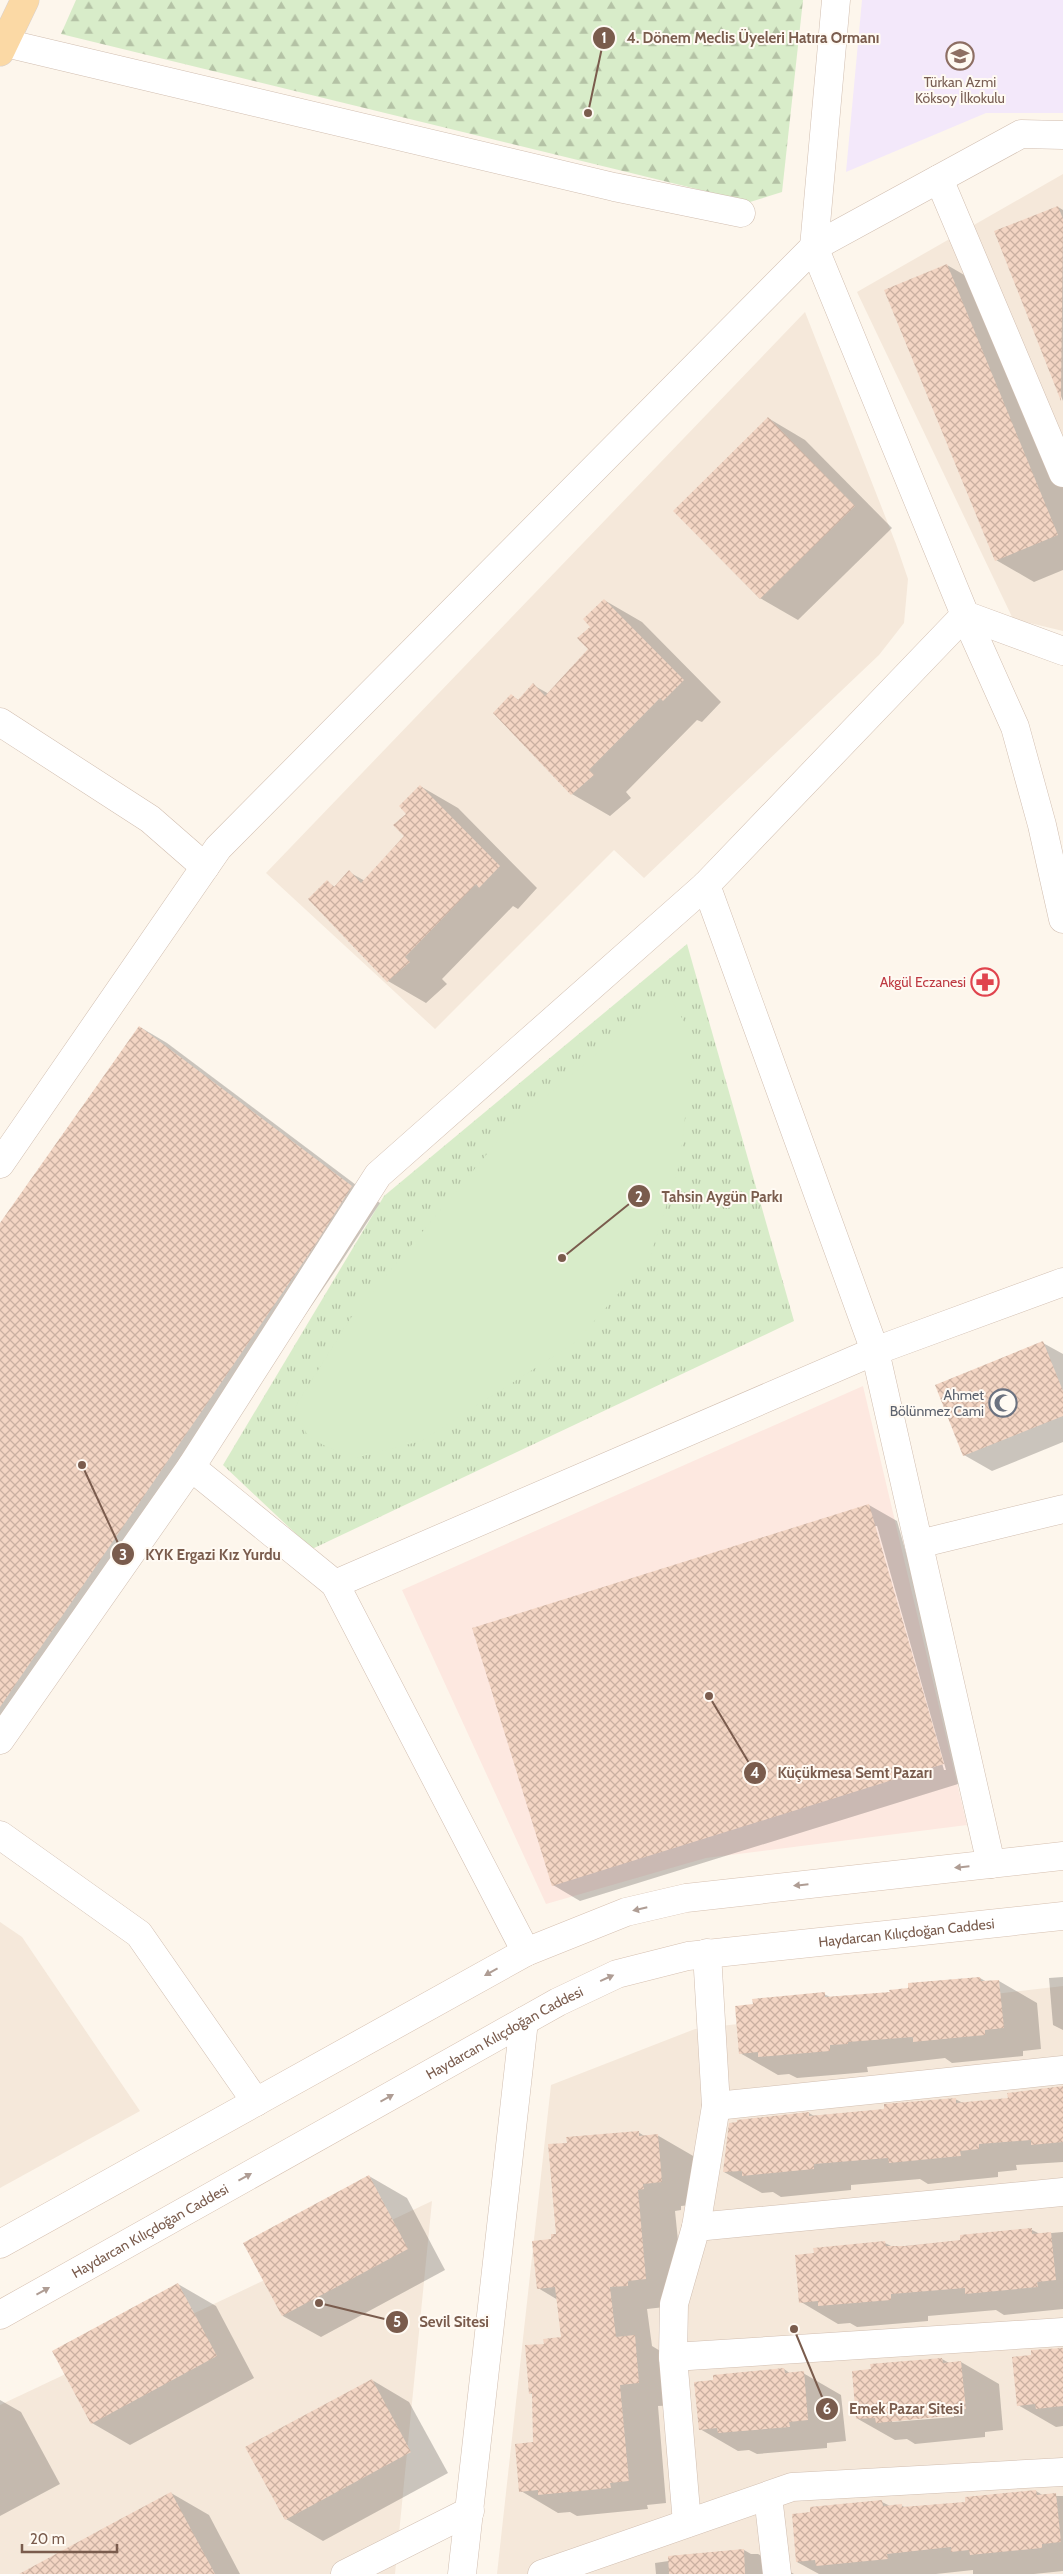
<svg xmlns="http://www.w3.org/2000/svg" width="1063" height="2574" viewBox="0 0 1063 2574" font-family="Cabin,sans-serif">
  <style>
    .residential { fill: #f5e8da }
    .commercial { fill: #fde8e0 }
    .education { fill: #f3e8fa }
    .grass { fill: url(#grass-tufts) }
    .forest { fill: url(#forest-firs) }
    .pitch { fill: #d8ecc9 }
    .shadow { fill: #0003; fill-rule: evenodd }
    .building { fill: url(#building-cross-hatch) }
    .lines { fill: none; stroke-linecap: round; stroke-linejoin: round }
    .street-casing { stroke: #d1beb0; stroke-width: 29 }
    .secondary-casing { stroke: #d6c0b0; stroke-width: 29 }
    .primary-casing { stroke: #dad1cd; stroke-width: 29 }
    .street { stroke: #fff; stroke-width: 28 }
    .secondary { stroke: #fff; stroke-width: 28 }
    .primary { stroke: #fbd9a5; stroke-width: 28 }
    .oneway { fill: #af9d94 }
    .labels { text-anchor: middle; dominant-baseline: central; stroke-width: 4; stroke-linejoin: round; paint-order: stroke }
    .education-label { font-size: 14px; fill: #785e54; stroke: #fffaf3 }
    .health-label { font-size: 14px; fill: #be3a42; stroke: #fffaf3; text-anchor: end }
    .worship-label { font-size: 14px; fill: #5b616d; stroke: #fffaf3; text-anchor: end }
    .street-label { font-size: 14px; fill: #7a5c4d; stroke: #fffaf3 }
    .leader { fill: none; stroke: #7a5c4d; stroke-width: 2 }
    .callout-dot { fill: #7a5c4d; stroke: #fffaf3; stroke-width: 2 }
    .mark-label { font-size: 15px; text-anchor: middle; font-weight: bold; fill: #fff }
    .callout-label { font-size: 15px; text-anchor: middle; font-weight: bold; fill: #7a5c4d; stroke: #fffaf3; stroke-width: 4; stroke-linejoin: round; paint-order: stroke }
  </style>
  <defs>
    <pattern id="grass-tufts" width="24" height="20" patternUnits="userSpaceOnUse" patternTransform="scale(1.25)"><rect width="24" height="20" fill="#d8ecc9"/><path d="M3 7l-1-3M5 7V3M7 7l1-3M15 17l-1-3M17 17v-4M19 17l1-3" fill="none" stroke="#b4c2a5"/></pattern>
    <pattern id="forest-firs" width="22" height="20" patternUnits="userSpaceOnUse" patternTransform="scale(1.25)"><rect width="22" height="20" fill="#d8ecc9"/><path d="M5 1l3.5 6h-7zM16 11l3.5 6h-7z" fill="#b4c2a5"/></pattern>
    <pattern id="building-cross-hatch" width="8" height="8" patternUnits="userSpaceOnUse" patternTransform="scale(1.25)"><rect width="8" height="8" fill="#f3d5c3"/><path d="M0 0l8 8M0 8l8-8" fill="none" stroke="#cab0a1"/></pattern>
  </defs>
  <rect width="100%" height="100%" fill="#fdf6ec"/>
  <g class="residential">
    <path d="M1063 174V631L1013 619 857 292Z"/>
    <path d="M805 312 896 544 908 579 904 623 879 655 644 878 614 850 435 1029 266 873Z"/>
    <path d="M0 1922 22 1937 140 2111 0 2188Z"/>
    <path d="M1063 1986V2574H497L551 2085 695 2029Z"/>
    <path d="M432 2201 395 2574H0V2405Z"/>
  </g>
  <path class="commercial" d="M863 1386 967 1825 706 1858 546 1904 402 1590Z"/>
  <path class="education" d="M862 0H1063V113H986L846 172Z"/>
  <path class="grass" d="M687 944 794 1321 312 1549 223 1465 384 1196Z"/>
  <path class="forest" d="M76 0H803L782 192 750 202 61 34Z"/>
  <path class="pitch" d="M668 995 694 1038 680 1162 650 1257 576 1342 421 1441 351 1459 308 1437 295 1407 350 1319 511 1125Z"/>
  <g class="shadow">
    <path d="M1058 207 1063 210V401L996 232Z"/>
    <path d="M947 265 985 287 1063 478V570L1034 582 996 560Z"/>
    <path d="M768 418 805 440 892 528 798 620 760 598Z"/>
    <path d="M604 600 642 622 721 702 702 722 697 720 626 792 631 798 610 816 572 794 511 696 519 700 533 685 549 694 590 649 591 627Z"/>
    <path d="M420 786 458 808 537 888 518 909 513 906 442 979 447 984 426 1003 388 981 310 899 327 882 335 887 349 872 365 881 406 836 407 814Z"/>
    <path d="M140 1027 167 1043 380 1203 340 1264 14 1743 0 1735V1225Z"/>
    <path d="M1043 1343 1063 1354V1442L992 1471 964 1455Z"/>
    <path d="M869 1505 897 1521 971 1780 580 1901 553 1885ZM874 1526H877L946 1770H944Z"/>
    <path d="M1063 1977V2030L1053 2025 1049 1978Z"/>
    <path d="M980 1978 987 1982 999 1981 1037 2003 1041 2049 1023 2051V2056L952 2063 945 2058 867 2067 868 2072 797 2078 789 2074 778 2075 740 2053 824 1994 832 1998 891 1993Z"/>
    <path d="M1063 2087V2162L1016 2165 1017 2170 998 2172V2177L928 2184 920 2179 851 2185V2190L781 2197 773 2192 762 2193 724 2172 809 2113 814 2116 885 2111 955 2099 963 2103 1009 2099Z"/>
    <path d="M638 2132 646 2137 657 2135 695 2157 700 2204 681 2206V2210L675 2211 684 2300 665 2307 647 2309 652 2346 672 2358 676 2405 658 2406 666 2503 647 2505 648 2509 577 2516 570 2512 558 2513 521 2491 535 2443 534 2395 530 2393 545 2345 563 2338 558 2300 538 2288 552 2240 558 2235 568 2144Z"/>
    <path d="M369 2176 407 2198 445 2270 321 2337 283 2316 244 2244Z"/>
    <path d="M1032 2230 1040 2234 1063 2232V2309L1004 2315 996 2310 928 2316V2321L857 2327 850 2323 838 2324 801 2302 885 2243 893 2247 962 2241Z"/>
    <path d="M178 2284 216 2306 254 2378 130 2445 92 2423Z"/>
    <path d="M1063 2348V2426L1056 2427 1018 2405 1033 2356Z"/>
    <path d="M942 2359 949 2363 961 2362 999 2384 1003 2430 985 2432V2437L915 2444 907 2439 895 2440 858 2419ZM954 2414V2417L892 2422V2420Z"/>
    <path d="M784 2369 791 2374 803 2373 841 2395 846 2441 827 2443V2448L757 2454 749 2450 738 2451 700 2429 714 2381Z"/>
    <path d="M372 2380 409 2402 448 2473 323 2541 286 2519Z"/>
    <path d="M0 2400 21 2412 60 2484 0 2516Z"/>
    <path d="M1036 2491 1044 2496H1063V2571L1034 2574H973V2570L936 2574H819L797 2562 882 2502 890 2506 901 2505 906 2508 966 2503Z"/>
    <path d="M171 2493 209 2515 240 2574H53Z"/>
    <path d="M744 2550 751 2554H758L794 2574H656L655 2563Z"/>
  </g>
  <g class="building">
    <path d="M1058 206 1063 219 1061 401 994 231Z"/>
    <path d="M947 264 1058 535 995 561 884 290Z"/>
    <path d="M768 417 855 506 760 599 673 511Z"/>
    <path d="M604 599 684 680 663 701 660 698 589 770 594 775 571 795 493 713 511 694 518 700 533 683 545 696 588 649 577 638 590 627 583 619Z"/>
    <path d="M420 785 500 866 479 888 476 884 405 957 410 962 387 982 308 899 327 880 334 887 349 870 361 883 404 836 393 825 406 814 399 806Z"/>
    <path d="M139 1026 352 1186 313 1248 0 1707V1223Z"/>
    <path d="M1043 1341 1063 1391V1416L963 1456 935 1385Z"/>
    <path d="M869 1504 944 1764 552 1886 472 1628Z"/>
    <path d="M980 1977 981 1981 999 1980 1004 2028 985 2030V2035L913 2042V2037L848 2042V2044L830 2045V2051L758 2057V2052L739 2054 735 2006 753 2004 752 1999 825 1992V1997L890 1992 889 1990 908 1988V1983Z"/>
    <path d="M1063 2086V2142L1031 2145V2140L979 2144V2149L960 2151 961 2156 889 2163 888 2158 814 2164V2169L742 2176V2171L723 2172 729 2123 737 2122V2120L809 2112V2116L884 2109V2104L956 2098V2103L1008 2098 1007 2093Z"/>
    <path d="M639 2131V2136L658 2134 662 2182 643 2184 644 2189 638 2190 646 2279 628 2281V2286L610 2287 616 2337 635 2335 639 2383 620 2385 629 2481 610 2483 611 2488 538 2495V2490L519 2492 515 2444 533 2442 532 2393 529 2394 525 2345 544 2344 543 2339 561 2337 555 2287 537 2289 532 2241 551 2239V2234H556L548 2144 567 2143 566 2137Z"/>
    <path d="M369 2175 408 2249 282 2316 243 2243Z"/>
    <path d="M1032 2228V2234L1051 2232 1056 2280 1037 2282 1038 2287 965 2294V2288L891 2294V2300L818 2306V2301L799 2303 795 2255 814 2253 813 2248 885 2241 886 2246H905L960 2240V2235Z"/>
    <path d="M178 2283 217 2356 91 2424 52 2351Z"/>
    <path d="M1063 2348V2406L1036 2409 1035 2404 1017 2406 1012 2357 1031 2355V2350Z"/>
    <path d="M942 2358 943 2363 961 2361 966 2409 947 2411 948 2416 876 2423 875 2418 856 2419 852 2371 871 2369 870 2364Z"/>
    <path d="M784 2368 785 2373 804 2371 808 2420 789 2422 790 2427 718 2433 717 2428 699 2430 694 2382 713 2380V2375Z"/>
    <path d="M372 2379 411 2452 285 2520 245 2447Z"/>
    <path d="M1036 2490 1037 2495 1056 2493 1061 2542 1042 2544V2548L970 2555 969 2550 951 2552V2547L887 2554 888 2559 816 2566 815 2560 796 2562 792 2514 810 2512V2507L882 2500 883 2506 902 2504V2507L965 2502V2497Z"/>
    <path d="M171 2492 215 2574H19L113 2523Z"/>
    <path d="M744 2549 745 2574H669L668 2556Z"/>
  </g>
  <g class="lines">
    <g class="street-casing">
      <g id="street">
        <path d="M836 0 814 247 965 615 1015 727 1042 825 1063 919"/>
        <path d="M5 43 614 187 741 213"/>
        <path d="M939 179 1063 473"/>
        <path d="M0 722 150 819 205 867"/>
        <path d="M706 885 875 1351 991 1864"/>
        <path d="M0 1164 218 848 814 247 1021 134 1063 135"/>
        <path d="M191 1467 335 1584 526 1952"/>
        <path d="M919 1544 1063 1509"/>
        <path d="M335 1584 875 1351 1063 1282"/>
        <path d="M0 1740 191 1467 378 1175 706 885 965 615 1063 651"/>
        <path d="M0 1835 139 1934 256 2102"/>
        <path d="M707 1953 716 2106 1063 2070"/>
        <path d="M696 2227 716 2106"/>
        <path d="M673 2357 1063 2332"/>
        <path d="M768 2496 777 2574"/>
        <path d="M687 2523 673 2357 674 2304 696 2227 1063 2192"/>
        <path d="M345 2574 470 2511"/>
        <path d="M462 2574 524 2021"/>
        <path d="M542 2574 792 2487 1063 2472"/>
      </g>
    </g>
    <g class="secondary-casing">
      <g id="secondary">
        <path d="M0 2244 526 1952 626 1912 686 1898 1063 1856"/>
        <path id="s1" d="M0 2315 558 2002 617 1974 688 1956 1063 1916"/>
      </g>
    </g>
    <g class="primary-casing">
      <path id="primary" d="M0 52 25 0"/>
    </g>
    <use href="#street" class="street"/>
    <use href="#secondary" class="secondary"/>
    <use href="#primary" class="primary"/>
  </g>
  <defs><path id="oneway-solid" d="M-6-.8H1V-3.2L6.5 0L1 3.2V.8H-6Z" transform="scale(1.25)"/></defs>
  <g class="oneway">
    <use href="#oneway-solid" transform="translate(962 1867) rotate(174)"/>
    <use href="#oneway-solid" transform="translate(801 1885) rotate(174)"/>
    <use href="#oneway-solid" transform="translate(640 1909) rotate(167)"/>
    <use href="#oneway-solid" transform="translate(491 1972) rotate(151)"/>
    <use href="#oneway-solid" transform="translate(607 1978) rotate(-24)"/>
    <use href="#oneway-solid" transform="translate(387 2098) rotate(-29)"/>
    <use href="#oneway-solid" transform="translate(245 2177) rotate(-29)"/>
    <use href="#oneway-solid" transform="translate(43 2291) rotate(-29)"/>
  </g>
  <defs>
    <g id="school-ring" transform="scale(1.4375)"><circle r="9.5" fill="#fffaf3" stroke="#8d6e63" stroke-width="1.5"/><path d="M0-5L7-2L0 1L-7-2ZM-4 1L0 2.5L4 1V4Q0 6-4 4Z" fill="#8d6e63"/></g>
    <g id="pharmacy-ring" transform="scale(1.4375)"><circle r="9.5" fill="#fffaf3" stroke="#e0444e" stroke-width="1.5"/><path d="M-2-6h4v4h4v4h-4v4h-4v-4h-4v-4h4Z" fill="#e0444e"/></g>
    <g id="mosque-ring" transform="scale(1.4375)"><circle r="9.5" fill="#fffaf3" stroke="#6b7280" stroke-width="1.5"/><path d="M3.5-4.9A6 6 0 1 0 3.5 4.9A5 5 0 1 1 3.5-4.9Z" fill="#6b7280"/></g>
  </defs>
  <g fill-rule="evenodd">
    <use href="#school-ring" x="960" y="56"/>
    <use href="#pharmacy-ring" x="985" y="982"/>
    <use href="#mosque-ring" x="1003" y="1403"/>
  </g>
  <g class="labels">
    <g class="education-label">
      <text x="960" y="82">Türkan Azmi<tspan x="960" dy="16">Köksoy İlkokulu</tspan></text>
    </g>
    <g class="health-label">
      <text x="966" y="982">Akgül Eczanesi</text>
    </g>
    <g class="worship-label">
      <text x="984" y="1395">Ahmet<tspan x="984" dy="16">Bölünmez Cami</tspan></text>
    </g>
    <g class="street-label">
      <text stroke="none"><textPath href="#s1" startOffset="998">Haydarcan Kılıçdoğan Caddesi</textPath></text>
      <text stroke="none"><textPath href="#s1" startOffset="578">Haydarcan Kılıçdoğan Caddesi</textPath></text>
      <text stroke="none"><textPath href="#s1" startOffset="172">Haydarcan Kılıçdoğan Caddesi</textPath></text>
    </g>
  </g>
  <path class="leader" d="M588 113L604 38M562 1258L639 1196M82 1465L123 1554M709 1696L755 1773M319 2303L397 2322M794 2329L827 2409"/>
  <g class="callout-dot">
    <circle cx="588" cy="113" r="5"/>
    <circle cx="562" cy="1258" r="5"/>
    <circle cx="82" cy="1465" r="5"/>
    <circle cx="709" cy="1696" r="5"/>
    <circle cx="319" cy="2303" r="5"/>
    <circle cx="794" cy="2329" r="5"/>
    <circle cx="604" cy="38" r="12"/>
    <circle cx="639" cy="1196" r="12"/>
    <circle cx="123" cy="1554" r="12"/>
    <circle cx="755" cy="1773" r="12"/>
    <circle cx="397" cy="2322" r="12"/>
    <circle cx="827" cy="2409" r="12"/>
  </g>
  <g class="mark-label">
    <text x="604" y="43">1</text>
    <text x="639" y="1202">2</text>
    <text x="123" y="1560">3</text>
    <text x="755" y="1778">4</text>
    <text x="397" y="2327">5</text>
    <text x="827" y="2414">6</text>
  </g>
  <g class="callout-label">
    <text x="753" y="43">4. Dönem Meclis Üyeleri Hatıra Ormanı</text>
    <text x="722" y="1202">Tahsin Aygün Parkı</text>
    <text x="213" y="1560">KYK Ergazi Kız Yurdu</text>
    <text x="855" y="1778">Küçükmesa Semt Pazarı</text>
    <text x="454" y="2327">Sevil Sitesi</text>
    <text x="906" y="2414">Emek Pazar Sitesi</text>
  </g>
  <path d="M22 2544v8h95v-8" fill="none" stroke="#7a5c4d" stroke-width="2.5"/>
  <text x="30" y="2544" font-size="15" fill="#7a5c4d" stroke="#fffaf3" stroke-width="4" paint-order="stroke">20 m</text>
</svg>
